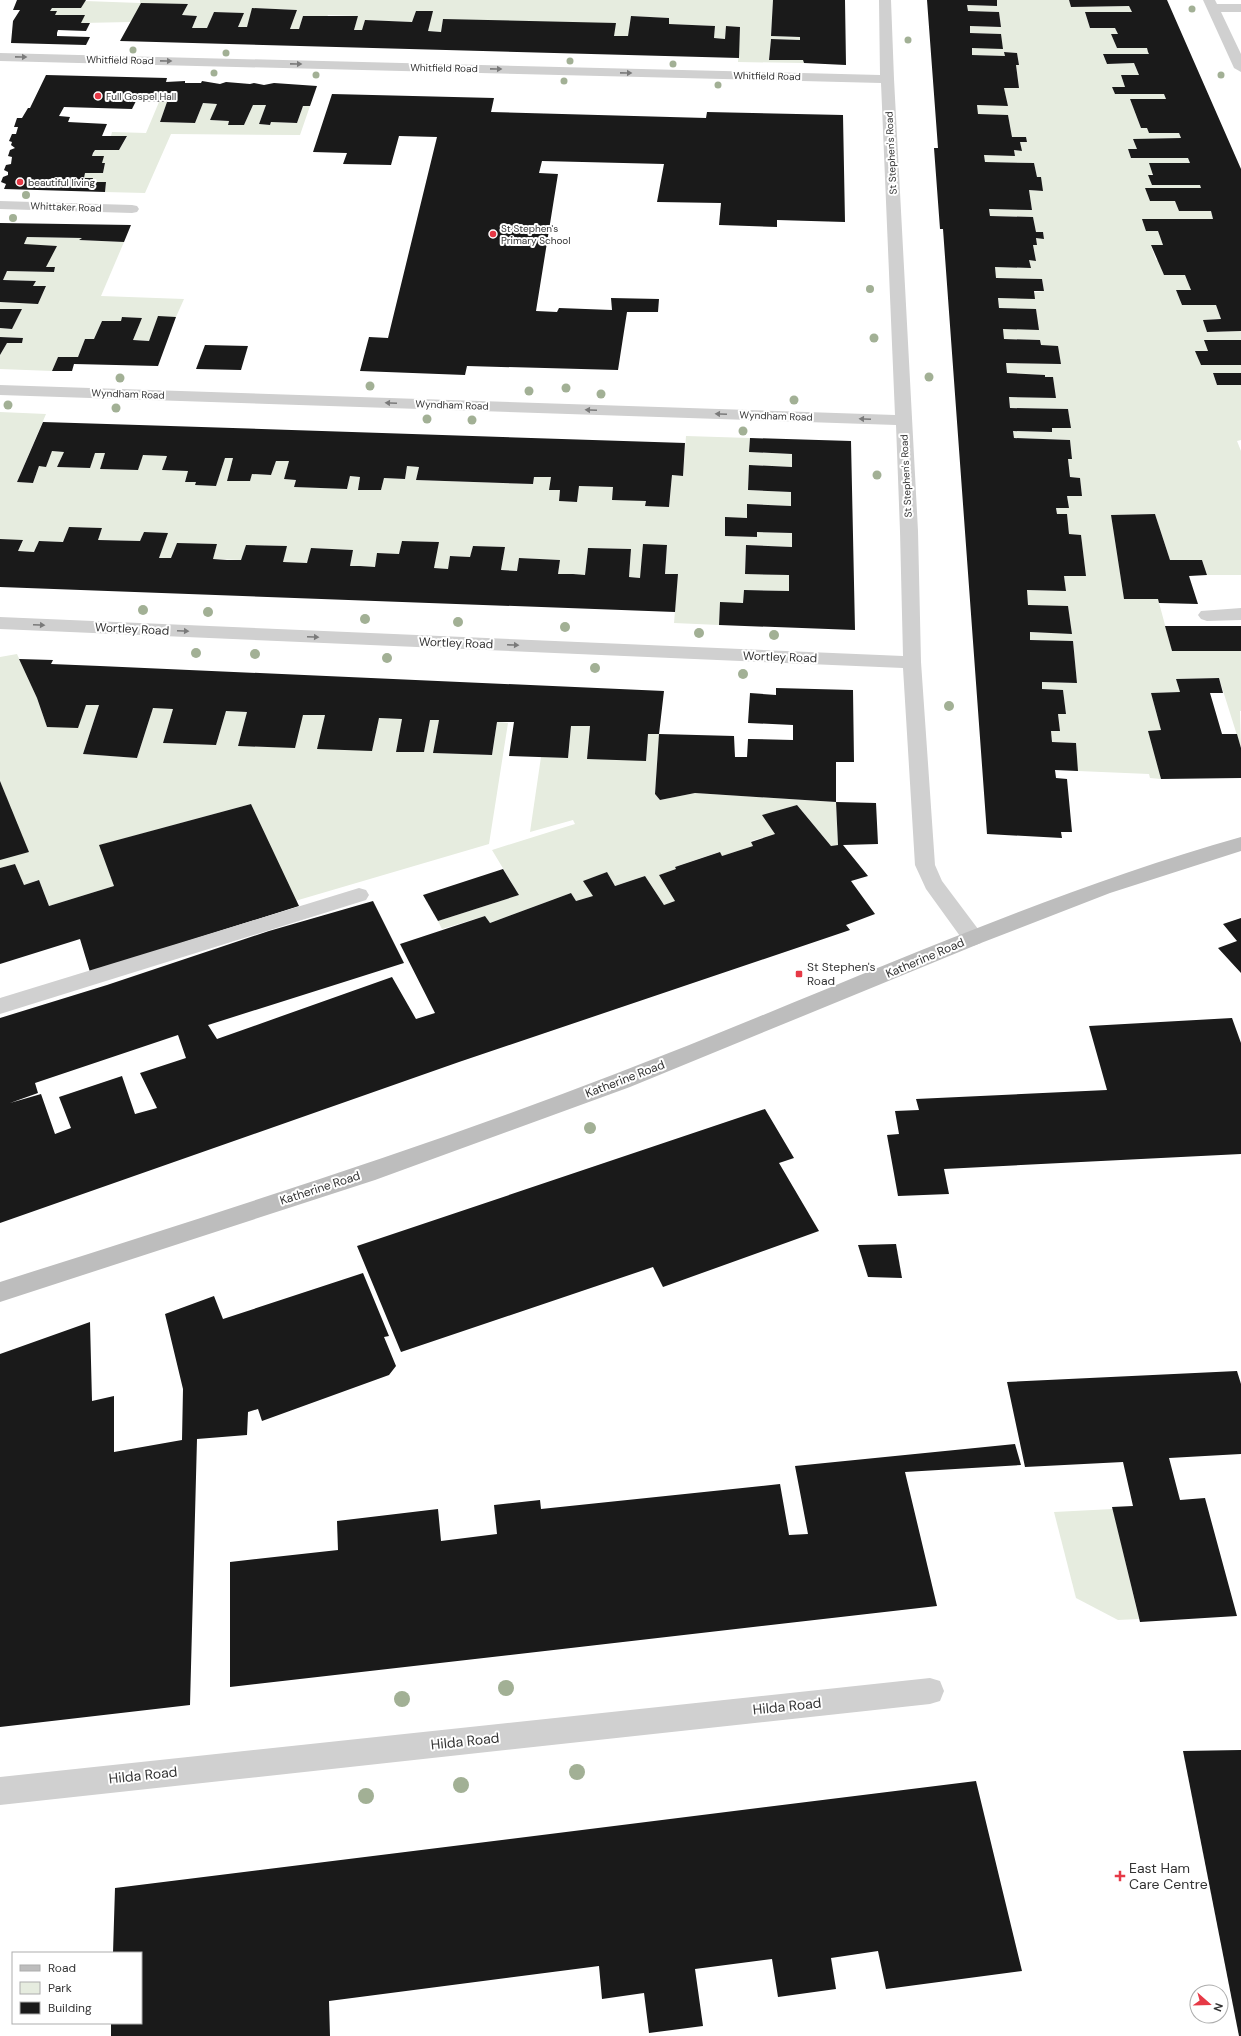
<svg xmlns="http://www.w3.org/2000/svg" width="1241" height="2036" viewBox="0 0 1241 2036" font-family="'DM Sans',sans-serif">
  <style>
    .green { fill: #e6ecdf }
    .building { fill: #1a1a1a; fill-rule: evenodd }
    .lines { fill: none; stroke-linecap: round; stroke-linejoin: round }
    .lane { fill: #d0d0d0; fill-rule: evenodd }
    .street { fill: #d0d0d0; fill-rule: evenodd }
    .secondary { fill: #bdbdbd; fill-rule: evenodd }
    .tree { fill: #a2b095 }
    .oneway { fill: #7a7a7a }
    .poi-dot { fill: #e63946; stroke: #fff; stroke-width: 1.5 }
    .labels { text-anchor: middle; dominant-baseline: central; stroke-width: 4; stroke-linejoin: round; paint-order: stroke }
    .far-street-label { font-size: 10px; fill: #333; stroke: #fff }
    .far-poi-label { font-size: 10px; fill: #333; stroke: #fff; text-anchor: start }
    .street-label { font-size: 12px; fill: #333; stroke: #fff }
    .poi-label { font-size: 12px; fill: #333; stroke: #fff; text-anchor: start }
    .near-street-label { font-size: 14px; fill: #333; stroke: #fff }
    .near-poi-label { font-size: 14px; fill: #333; stroke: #fff; text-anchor: start }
  </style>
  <rect width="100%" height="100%" fill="#fff"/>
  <g class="green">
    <path d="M140 0H773L771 36 800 37V40L771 39 769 59 803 60 804 63 738 62 740 27 726 26 725 39 714 38 715 26 669 24V18L631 16 628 36H614L443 19 441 32 428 31 432 11H416L412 22 365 20 362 30H354L358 16 328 15 327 17 303 16 299 29H290L297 10 253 8 247 27H238L243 13 214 12 207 28H192L197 16 182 15 188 4 131 22 81 23 84 15H55L56 11H50L52 8H81L85 1 140 3Z"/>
    <path d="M997 0H1069L1071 7 1129 6 1132 12 1085 13 1090 28H1115L1118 34H1111L1117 48H1147L1149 54 1103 55 1107 64 1134 63 1139 75H1121L1125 87H1112L1115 94H1164L1166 99H1130L1141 128H1147L1149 133H1179L1181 138 1134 139 1137 149H1128L1131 158H1188L1190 163 1149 175 1152 185H1200L1201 188H1145L1150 201H1175L1179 211H1211L1213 219H1143L1158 231 1163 245 1151 246 1156 260H1158L1164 275H1185L1191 290H1176L1182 305H1216L1221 319 1204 320 1207 332 1241 331V340H1205L1208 351H1196L1201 365H1241V373L1213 374 1217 385H1241V440L1237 441 1241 451V575H1207L1202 560H1170L1155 514 1111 515 1124 598 1158 599 1172 651H1241V711H1240L1241 748 1219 678 1176 679 1180 692 1151 693 1161 730 1149 731 1161 779 1150 778 1149 774 1078 771 1076 743 1052 742 1051 731H1060L1058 714H1066L1063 690 1042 689V682L1077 683 1073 642 1030 640V632L1072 634 1068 607 1028 605 1027 590 1066 591 1064 576H1086L1081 535 1069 534 1067 514H1057L1056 508H1069L1067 496H1082L1080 478 1070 477 1068 459H1072L1070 440 1014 438 1013 431 1052 432V428H1070L1068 409 1010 408 1009 397 1056 398 1053 377H1045V375L1007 373 1006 363 1061 364 1059 354 1041 345 1040 340 1004 339 1003 329 1037 320 1036 310 999 308 998 298 1044 291 1042 279 996 278 995 267 1030 268 1029 260H1036L1033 245 1037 244 1036 238H1044L1043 232H1036L1033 217 990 216 989 209 1032 210 1029 190 1043 191 1037 177 1034 163 985 162 984 155 1015 156 1014 150 1021 151 1020 142H1027L1026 137H1012L1008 115 978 114 977 105 1008 106 1004 88H1019L1016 65H1019L1017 53 1005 52V56L972 55V48H1003L1000 34 970 33V26L1001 27 999 12 968 11 967 5 997 6Z"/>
    <path d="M159 102H167L160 122 195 123 203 103 217 104 210 120 229 121 228 125H244L253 105H266L259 124 270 125 271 122 297 123 303 106H310L300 135 171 134 145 193 105 192 106 182H92L93 178H84L85 173H103L105 164 102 163 103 156H92L95 150H119L127 137 111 136 112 132 146 133Z"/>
    <path d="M27 237 82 238 80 240 124 242 101 296 184 299 176 317H158L149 341 133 340 142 318 122 317 121 321H102L94 339H85L78 357H58L52 371 0 369V355L7 343H22L23 338 0 337V328L12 329 22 309H0V302L38 303 46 287 33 286 36 281 3 280 7 271 54 272 55 268 46 267 24 244Z"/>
    <path d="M0 412 46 414 17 482 33 483 39 466H46L52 451 64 452 57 467 89 468 95 453H105L100 469 137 470 143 455 167 456 162 470 188 471 185 481 196 482V485L216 486 225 458H233L227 481H250L252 474 271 475 276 461H289L284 479 296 480 294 487 347 489 350 476 360 477 358 490H381L384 478 405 479 407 466 419 467 416 480 533 484 534 477H551L560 490 559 501 577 502 579 486 613 487 646 501 645 505 669 507 672 475 683 476 686 436 750 438 749 452 792 454V467L749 465 748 490 791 492V506L747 504V518H725V536L757 537V532L792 533V547L746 545 745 573 789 575V591L744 590 743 603H720L719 625 674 623 678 575 665 574 667 545 640 578 629 577 631 549 588 548 585 575 558 574 560 560 519 558 517 571 501 570 505 547 473 546 470 557 450 556 448 569 434 568 438 542 403 541 399 554 378 553 375 567 350 566 353 550 312 548 307 563 283 562 286 546 246 545 241 560 213 559 217 544 177 543 171 558H159L167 533 144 532 140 541 98 540 102 528 69 527 63 542 39 541 34 552 18 551 23 541 0 539Z"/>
    <path d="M17 654 37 698 47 727 86 705H99L83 754 137 758 153 708 173 709 163 743 216 745 226 711 247 712 238 746 266 747 303 715H325L318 749 372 750 379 718 402 719 396 752H424L430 720H439L433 753 492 755 497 722 508 723 489 844 295 901 251 804 100 845 114 886 49 906 39 880 24 885 15 864 0 868V860L19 830 0 781V657Z"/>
    <path d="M571 726H590L587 759 648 734H659L655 794 660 800 695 793 836 802 838 845 831 846 797 805 763 815 775 834 751 841 753 846 722 856 719 852 675 867 676 869 659 875 675 901 664 905 645 876 615 886 607 872 584 881 593 896 576 901 571 893 490 923 485 916 442 929 438 921 519 895 492 850 575 824 573 820 530 832 541 757 568 758Z"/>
    <path d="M1113 1509 1139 1619 1118 1620 1076 1598 1054 1512Z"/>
  </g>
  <g class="building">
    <path d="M17 0H86L81 8H52L50 11H57L55 15H85L81 23H90L86 31 58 30 57 33V36L90 37 86 45 11 43 13 21 20 10H13Z"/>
    <path d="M773 0H845L846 65 804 63 803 60H769L771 39 800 40V37L771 36Z"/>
    <path d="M927 0H997V6L967 5 968 11 999 12 1001 27 970 26V33L1001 34 1003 49 972 48V55L1005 56 1004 52 1017 53 1019 65H1016L1019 88H1004L1008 106 977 105 978 114 1008 115 1012 137H1026L1027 142H1020L1022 151 1014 150 1015 156 984 155 985 162 1034 163 1037 177H1041L1043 191 1029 190 1032 210 989 209 990 216 1033 217 1036 232H1043L1044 239 1036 238 1037 245H1033L1036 261 1029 260 1031 268 995 267 996 278 1042 279 1044 291H1034L1035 299 998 298 999 308 1036 309 1039 330 1003 329 1004 339 1040 340 1041 345 1058 346 1061 364 1006 363 1007 373 1045 375V377H1053L1056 398 1009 397 1010 408 1068 409 1070 422 1071 428H1052V432L1013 431 1014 438 1070 440 1072 459H1068L1070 477 1080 478 1082 496H1067L1069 508H1056L1057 514H1067L1069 534 1081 535 1086 576H1064L1066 591 1027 590 1028 605 1068 606 1072 634 1030 632V640L1073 641 1077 683 1042 682V689L1063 690 1066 714H1058L1060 731H1051L1052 742 1076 743 1078 771 1055 770 1056 778 1067 779 1072 832H1061L1062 838 987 834 944 243 943 229H940L934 148H938Z"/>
    <path d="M1069 0H1167L1241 169V331L1207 332 1203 320 1221 319 1216 305H1182L1176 290H1191L1185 275H1164L1151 245H1163L1158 231H1146L1142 219H1213L1211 211H1179L1175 201H1150L1145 188H1201L1200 185H1152L1148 175H1153L1149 163H1190L1188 158H1131L1128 149H1137L1133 139 1181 138 1179 133H1149L1147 128H1141L1130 99H1166L1164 94H1115L1112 87H1125L1121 75H1139L1134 63 1107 64 1103 54H1149L1148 52 1147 48H1117L1111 34H1118L1115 28H1090L1085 12H1132L1129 6 1071 7Z"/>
    <path d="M141 3 188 4 182 15 197 16 192 28H207L214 12 244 13 238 27H247L252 8 297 10 290 29H299L303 16H358L354 30H362L365 20 412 22 416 11H433L428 31 441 32 443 19 616 23 614 36H628L631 16 669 18V24L715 26 714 38 725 39 726 26 740 27 739 58 120 41Z"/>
    <path d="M46 75 167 78 166 82 185 81V83H201L202 81 220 84 226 82 250 84 254 83 264 85 274 83 317 86 310 106H303L297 123 271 122 270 125 259 124 266 105H253L244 125H228L229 121 210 120 217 104 203 103 195 123 160 122 167 102 136 101 132 109 64 107 59 116 70 117 68 122 107 124 102 136H127L119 150H95L93 153 92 156H104L102 163H105L103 173H85L84 178H93L92 182H106L105 192 4 189 6 184 1 182 3 177 8 175V172L4 170 6 165 11 164 12 157 8 156 10 150 15 148 11 145 12 142 9 141 12 134H16L18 127H14L17 118H22L28 108H30Z"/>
    <path d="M332 94 494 98 491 112 706 118 707 112 843 115 845 222 777 220V227L719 225 721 203 657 202 664 164 542 161 539 173 558 174 536 311 557 312 559 308 612 310 611 298 659 299 658 312H627L618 370 467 366 465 375 360 371 369 337 388 338 437 137 399 136 391 165 343 164 347 153 313 152Z"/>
    <path d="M0 223 131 225 124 242 79 240 82 238 27 237 24 244 57 246 46 267H55L54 272 7 271 3 280 36 281 33 286H46L38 304 0 302Z"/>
    <path d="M0 309H22L12 329 0 328Z"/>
    <path d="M158 316 176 317 158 366 74 364 72 371H52L58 357H78L85 339H94L102 321H121L122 317 142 318 133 340 149 341Z"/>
    <path d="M0 337 23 338 22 343H7L0 355Z"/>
    <path d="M1204 340H1241V365H1201L1195 351H1208Z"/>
    <path d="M205 345 248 346 241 370 196 369Z"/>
    <path d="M1213 373H1241V385H1217Z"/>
    <path d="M43 422 139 425 685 443 683 476 672 475 669 507 645 506 646 501 612 500 613 487 579 486 577 502 559 501 560 490H549L551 477H534L533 484 416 480 419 467 407 466 405 479 384 478 381 490H358L360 477 350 476 347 489 294 487 296 480 284 479 289 461H276L271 475 252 474 250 481H227L233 458H225L216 486 195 485 196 482H185L188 471 162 470 167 456 143 455 138 470 100 469 105 453H95L90 468 57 467 64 452 52 451 46 467 39 466 33 483 17 482Z"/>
    <path d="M750 438 851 441 855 630 719 625 720 602 743 603 744 590 789 591V575L745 574 746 545 792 547V533L757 532V537L725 536V517L747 518V504L791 506V492L748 490 749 465 792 467V454L749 452Z"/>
    <path d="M1155 514 1170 560H1202L1207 575 1189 576 1198 604 1159 603 1158 599H1124L1111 515Z"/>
    <path d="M69 527 102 528 98 540 140 541 144 532 168 533 159 558H171L177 543 217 544 213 559 227 560H241L246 545 287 546 283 562 307 563 311 548 353 550 350 566H360L375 567 377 553 399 554 402 541 439 542 434 568 448 569 450 556 470 557 473 546 505 547 501 570 517 571 519 558 560 560 558 574H573L585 575 588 548 631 549 629 577 640 578 643 544 667 545 665 574H678L675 612 0 587V539L23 540 18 551 34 552 39 541 63 542Z"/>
    <path d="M1165 626H1241V651H1172Z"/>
    <path d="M19 659 53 660 51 664 100 666 664 691 659 734H648L646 761 587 759 590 726H571L568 758 509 756 514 722H497L492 755 433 753 439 720H430L424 752H396L402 719 379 718 372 751 317 749 325 715H303L295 748 238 746 247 712 226 711 216 745 163 743 173 709 153 708 137 758 83 754 99 705H86L78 728 47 727 37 698Z"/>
    <path d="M1219 678 1223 693H1210L1222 734H1237L1241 748V778L1161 779 1148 731 1161 730 1151 693 1180 692 1176 679Z"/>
    <path d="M776 688 853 690 854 762H836V802L695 793 660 800 655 794 659 734 734 736 735 757H747L748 739 793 740V725L748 723 750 693 776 695Z"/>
    <path d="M0 781 29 852 0 860Z"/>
    <path d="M836 802 876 803 878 844 843 845 868 876 851 881 875 914 846 925 850 930 459 1062 0 1223V1018L107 985 269 931 373 901 404 963 208 1025 217 1039 392 977 416 1019 435 1013 400 944 485 916 490 923 571 893 576 901 593 896 583 881 607 872 615 886 645 876 664 905 675 901 659 875 676 869 675 867 720 852 722 856 753 846 751 842 775 834 762 815 797 805 831 846 838 845ZM178 1035 186 1058 140 1073 157 1108 135 1114 122 1076 59 1097 71 1128 55 1134 41 1094 10 1103 38 1093 35 1083Z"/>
    <path d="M251 804 299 906 90 972 80 939 0 964V868L15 864 24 885 39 880 49 906 114 886 99 845Z"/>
    <path d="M503 869 519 895 438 921 423 895Z"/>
    <path d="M1241 918V973L1218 948 1237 941 1223 924Z"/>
    <path d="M1232 1018 1241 1043V1154L944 1169 949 1194 898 1196 887 1135 899 1134 895 1111 919 1110 916 1099 1107 1090 1089 1026Z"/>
    <path d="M765 1109 794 1158 779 1163 819 1231 663 1287 653 1267 401 1352 357 1246Z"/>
    <path d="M896 1244 902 1278 868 1277 858 1245Z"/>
    <path d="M363 1273 389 1336 384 1337 396 1366 389 1375 262 1421 258 1409 248 1412 247 1435 197 1439 190 1705 0 1727V1354L90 1322 92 1401 114 1396V1452L182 1440 183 1389 165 1314 214 1296 223 1319Z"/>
    <path d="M1237 1371 1241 1384V1454L1169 1458 1180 1500 1205 1498 1237 1616 1140 1622 1112 1507 1133 1506 1123 1462 1025 1467 1007 1382Z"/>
    <path d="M1015 1444 1021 1465 905 1472 937 1606 230 1687V1562L338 1550 337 1521 438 1509 441 1541 497 1534 494 1505 540 1500 541 1509 780 1484 789 1535 808 1534 795 1466Z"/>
    <path d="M1241 1750V2036H1239L1183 1751Z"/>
    <path d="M976 1781 1022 1971 886 1989 878 1951 831 1958 836 1989 778 1997 772 1959 695 1969 703 2026 649 2033 644 1993 602 1999 599 1966 329 2001 330 2036H111V2023H141V1953H113L115 1888Z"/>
  </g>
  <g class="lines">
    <g class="lane">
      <path d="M1241 608V620L1207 621 1201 619 1198 615 1201 611Z"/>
      <path d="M359 888 366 890 369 895 366 900 0 1014V998Z"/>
    </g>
    <g class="street">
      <path d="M879 0H891L894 79 918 531 921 662 935 865 942 881 981 933 984 938 981 943 973 946 965 943 926 889 915 865 903 668 0 629V617L903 656 900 531 896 425 0 395V385L895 415 881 83 0 61V53L880 75Z"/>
      <path d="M1203 0H1215L1217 4H1241V12H1221L1241 54V72L1234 68Z"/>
      <path d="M0 201 132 205 137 206 139 209 137 212 132 213 0 209Z"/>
      <path d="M930 1678 940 1681 944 1691 940 1701 930 1704 0 1805V1777Z"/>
    </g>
    <path class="secondary" d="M1241 837V851L1110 893 981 943 630 1087 375 1180 0 1302V1282C206 1216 413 1152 615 1074 824 994 1026 898 1241 837Z"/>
  </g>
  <g class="tree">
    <circle cx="1192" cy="9" r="3.5"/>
    <circle cx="908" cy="40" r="3.5"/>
    <circle cx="133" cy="50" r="3.5"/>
    <circle cx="226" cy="53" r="3.5"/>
    <circle cx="570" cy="61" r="3.5"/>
    <circle cx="673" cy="64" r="3.5"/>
    <circle cx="214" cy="73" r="3.5"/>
    <circle cx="316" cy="75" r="3.5"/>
    <circle cx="1221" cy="75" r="3.5"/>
    <circle cx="564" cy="81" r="3.5"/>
    <circle cx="718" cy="85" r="3.5"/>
    <circle cx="26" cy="195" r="4"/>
    <circle cx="13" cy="218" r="4"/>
    <circle cx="870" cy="289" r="4"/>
    <circle cx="874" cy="338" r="4.5"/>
    <circle cx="929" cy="377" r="4.5"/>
    <circle cx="120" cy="378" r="4.5"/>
    <circle cx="370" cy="386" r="4.5"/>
    <circle cx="566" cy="388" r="4.5"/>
    <circle cx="529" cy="391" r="4.5"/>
    <circle cx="601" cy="394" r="4.5"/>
    <circle cx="794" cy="400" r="4.5"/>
    <circle cx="8" cy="405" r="4.5"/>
    <circle cx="116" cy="408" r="4.5"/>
    <circle cx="427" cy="419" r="4.5"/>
    <circle cx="472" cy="420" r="4.5"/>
    <circle cx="743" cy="431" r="4.5"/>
    <circle cx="877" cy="475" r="4.5"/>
    <circle cx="143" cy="610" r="5"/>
    <circle cx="208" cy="612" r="5"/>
    <circle cx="365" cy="619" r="5"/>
    <circle cx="458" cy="622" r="5"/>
    <circle cx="565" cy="627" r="5"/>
    <circle cx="699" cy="633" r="5"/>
    <circle cx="774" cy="635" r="5"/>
    <circle cx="196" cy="653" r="5"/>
    <circle cx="255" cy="654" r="5"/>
    <circle cx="387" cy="658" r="5"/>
    <circle cx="595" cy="668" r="5"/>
    <circle cx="743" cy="674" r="5"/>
    <circle cx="949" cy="706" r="5"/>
    <circle cx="590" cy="1128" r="6"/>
    <circle cx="506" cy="1688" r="8"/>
    <circle cx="402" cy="1699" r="8"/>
    <circle cx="577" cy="1772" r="8"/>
    <circle cx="461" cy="1785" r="8"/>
    <circle cx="366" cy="1796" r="8"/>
  </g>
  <defs><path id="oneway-solid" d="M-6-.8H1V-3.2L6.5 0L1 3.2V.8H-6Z"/></defs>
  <g class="oneway">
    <use href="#oneway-solid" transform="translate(21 57) rotate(1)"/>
    <use href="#oneway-solid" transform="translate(166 61) rotate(1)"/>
    <use href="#oneway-solid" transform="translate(296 64) rotate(1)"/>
    <use href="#oneway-solid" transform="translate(496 69) rotate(1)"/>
    <use href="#oneway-solid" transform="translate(626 73) rotate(1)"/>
    <use href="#oneway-solid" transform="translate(391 403) rotate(-178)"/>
    <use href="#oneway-solid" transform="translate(591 410) rotate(-178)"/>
    <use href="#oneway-solid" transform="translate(721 414) rotate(-178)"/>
    <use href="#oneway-solid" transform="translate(865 419) rotate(-178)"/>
    <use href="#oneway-solid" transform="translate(39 625) rotate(3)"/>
    <use href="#oneway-solid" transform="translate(183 631) rotate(2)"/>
    <use href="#oneway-solid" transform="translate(313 637) rotate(2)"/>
    <use href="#oneway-solid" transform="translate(513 645) rotate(2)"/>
  </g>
  <g class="poi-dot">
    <circle cx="98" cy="96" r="4"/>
    <circle cx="20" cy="182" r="4"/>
    <circle cx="493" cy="234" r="4"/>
    <rect x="795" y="970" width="8" height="8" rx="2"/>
    <path d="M1118 1870h4v4h4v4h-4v4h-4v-4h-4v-4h4z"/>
  </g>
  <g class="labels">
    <g class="far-street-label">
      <text transform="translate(120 60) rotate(1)">Whitfield Road</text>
      <text transform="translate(444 68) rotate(1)">Whitfield Road</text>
      <text transform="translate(767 76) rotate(1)">Whitfield Road</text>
      <text transform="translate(891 153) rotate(-93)">St Stephen's Road</text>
      <text transform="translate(66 207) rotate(2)">Whittaker Road</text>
      <text transform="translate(128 394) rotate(2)">Wyndham Road</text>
      <text transform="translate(452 405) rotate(2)">Wyndham Road</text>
      <text transform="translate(776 416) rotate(2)">Wyndham Road</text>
      <text transform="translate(906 476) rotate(-93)">St Stephen's Road</text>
    </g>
    <g class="far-poi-label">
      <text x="106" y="96">Full Gospel Hall</text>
      <text x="28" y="182">beautiful living</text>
      <text x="501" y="228">St Stephen's<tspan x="501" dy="12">Primary School</tspan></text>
    </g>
    <g class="street-label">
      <text transform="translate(132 629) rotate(3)">Wortley Road</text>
      <text transform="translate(456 643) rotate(2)">Wortley Road</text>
      <text transform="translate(780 657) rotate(2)">Wortley Road</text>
      <text transform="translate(925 958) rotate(-23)">Katherine Road</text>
      <text transform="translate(625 1079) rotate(-21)">Katherine Road</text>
      <text transform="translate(320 1188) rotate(-18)">Katherine Road</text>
    </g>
    <g class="poi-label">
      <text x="807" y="967">St Stephen's<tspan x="807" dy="14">Road</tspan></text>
    </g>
    <g class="near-street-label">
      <text transform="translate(787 1706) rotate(-6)">Hilda Road</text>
      <text transform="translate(465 1741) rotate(-6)">Hilda Road</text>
      <text transform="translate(143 1775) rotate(-6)">Hilda Road</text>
    </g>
    <g class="near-poi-label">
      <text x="1129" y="1868">East Ham<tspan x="1129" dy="16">Care Centre</tspan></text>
    </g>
  </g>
  <rect x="12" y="1952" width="130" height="72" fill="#ffffff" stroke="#adadad"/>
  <rect x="20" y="1965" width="20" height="6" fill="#bdbdbd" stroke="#adadad"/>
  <text x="48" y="1972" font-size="12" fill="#333333">Road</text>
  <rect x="20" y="1982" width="20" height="12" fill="#e6ecdf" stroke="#adadad"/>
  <text x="48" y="1992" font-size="12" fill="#333333">Park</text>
  <rect x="20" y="2002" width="20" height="12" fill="#1a1a1a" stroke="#adadad"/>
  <text x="48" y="2012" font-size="12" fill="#333333">Building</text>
  <g transform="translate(1209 2004) rotate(110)"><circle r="19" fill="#ffffff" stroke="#adadad"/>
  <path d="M0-3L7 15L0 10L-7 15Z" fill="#e63946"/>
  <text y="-6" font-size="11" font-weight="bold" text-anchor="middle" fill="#333333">N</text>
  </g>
</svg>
